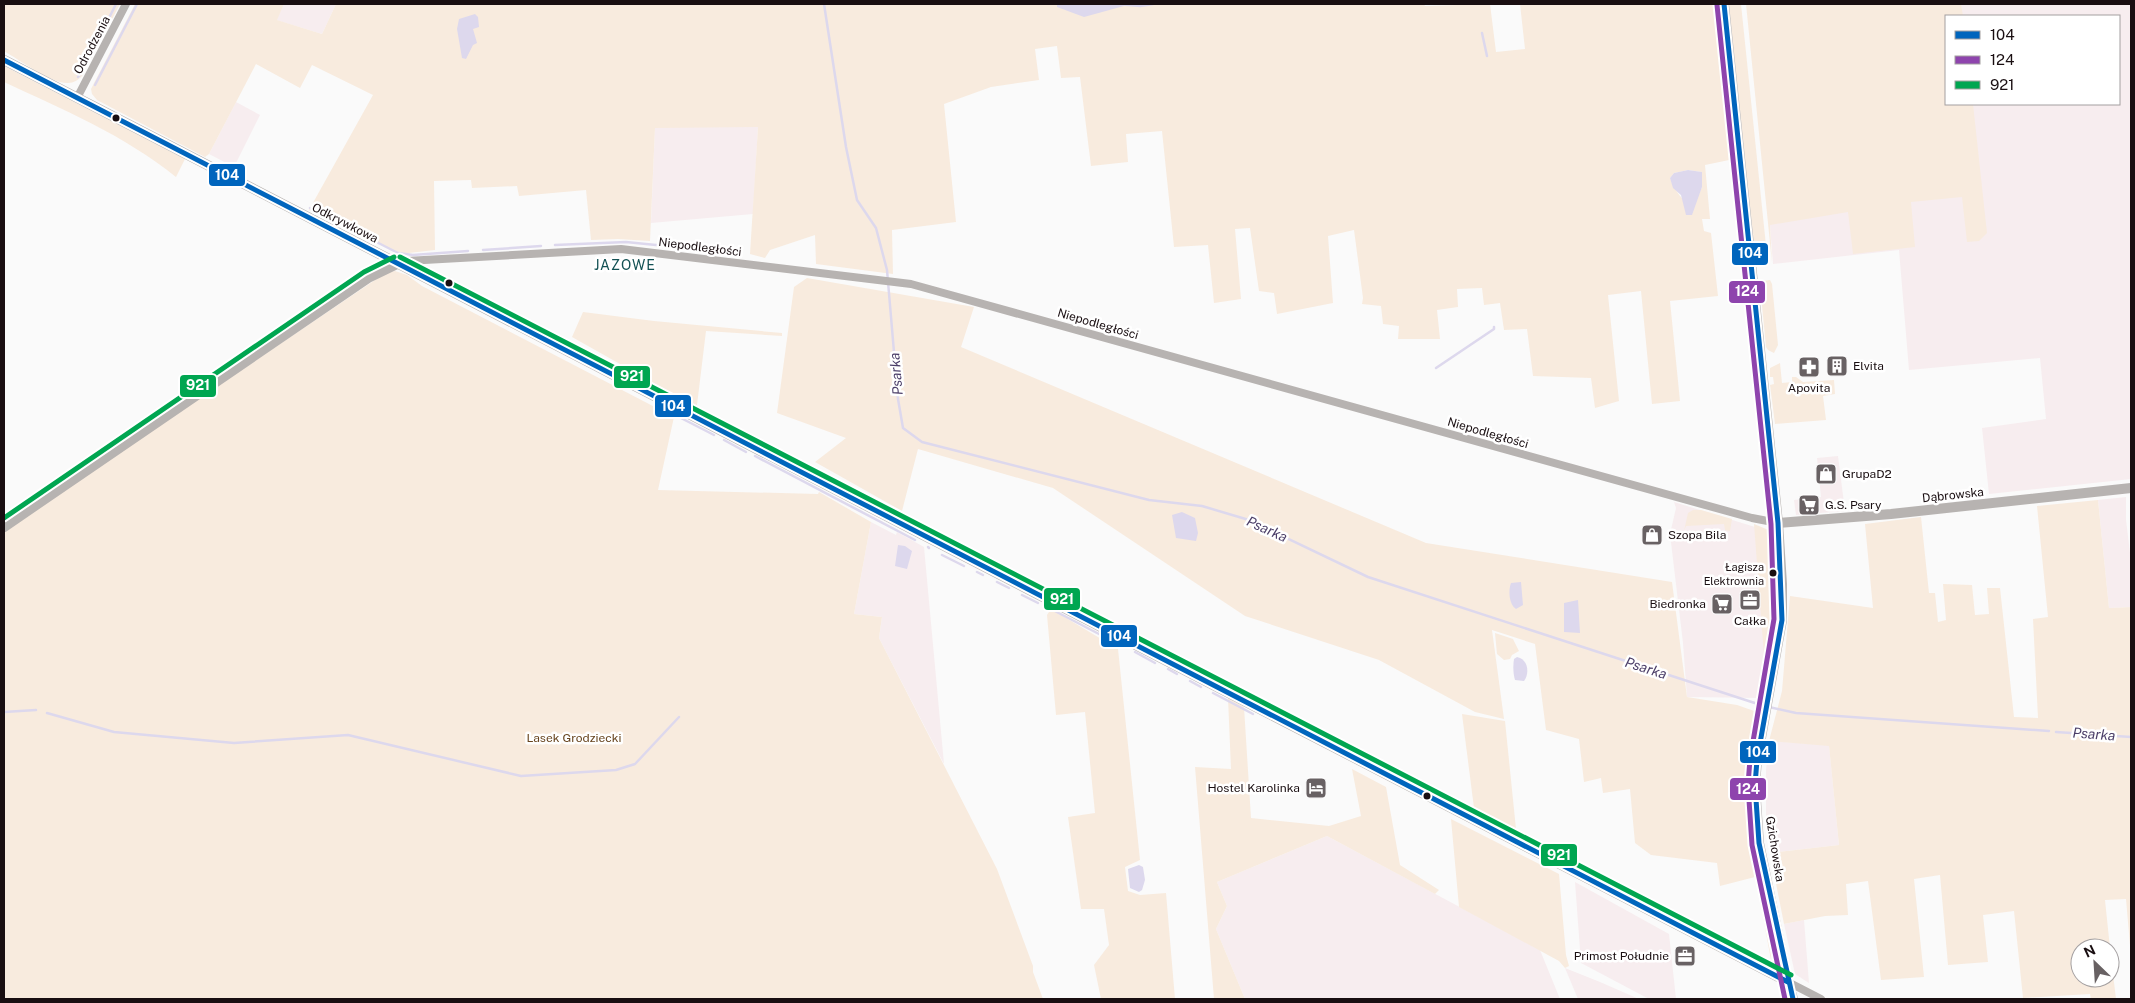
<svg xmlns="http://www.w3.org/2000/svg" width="2135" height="1003" viewBox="0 0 2135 1003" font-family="'Public Sans',sans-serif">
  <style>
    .built { fill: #f7edef; fill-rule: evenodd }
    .green { fill: #f8ebde; fill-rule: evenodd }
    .water { fill: #ddd8ed }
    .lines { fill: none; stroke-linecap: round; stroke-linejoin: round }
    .stream { stroke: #ddd8ed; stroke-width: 2.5 }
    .minor { stroke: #b7b3b1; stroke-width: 8 }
    .tertiary { stroke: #b7b3b1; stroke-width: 10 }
    .bus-1-casing { stroke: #fff; stroke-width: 9 }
    .bus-2-casing { stroke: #fff; stroke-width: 9 }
    .bus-3-casing { stroke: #fff; stroke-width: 9 }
    .bus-1 { stroke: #0065bd; stroke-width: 5 }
    .bus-2 { stroke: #8e44ad; stroke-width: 5 }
    .bus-3 { stroke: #00a651; stroke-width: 5 }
    .bus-dot { fill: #190e11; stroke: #fff; stroke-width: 2 }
    .labels { text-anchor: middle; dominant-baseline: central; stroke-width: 5; stroke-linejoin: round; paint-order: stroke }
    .bus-label { font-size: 11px; fill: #190e11; stroke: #fff; text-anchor: end }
    .street-label { font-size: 12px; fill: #190e11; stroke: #fff }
    .poi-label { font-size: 12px; fill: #190e11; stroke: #fff; text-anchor: start }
    .park-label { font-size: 12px; fill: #67441e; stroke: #fff }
    .neighbourhood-label { font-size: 14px; letter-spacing: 1px; fill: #135154; stroke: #fff }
    .water-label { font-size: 14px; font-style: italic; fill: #4b3e68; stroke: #fff }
    .line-badge { stroke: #fff; stroke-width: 2 }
    .badge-label { font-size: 14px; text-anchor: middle; font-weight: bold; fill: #fff }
  </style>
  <rect width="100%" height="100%" fill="#fafafa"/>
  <g class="built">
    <path d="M284 4H336L322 34 276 20Z"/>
    <path d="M1753 4H2131V479L1989 494 1982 428 2046 419 2040 358 1909 370 1899 250 1773 264ZM1946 16H2119V104H1946Z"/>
    <path d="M236 102 260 115 234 167 209 154Z"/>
    <path d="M655 127H758L753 214 651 223Z"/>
    <path d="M1838 456 1845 511 1796 515 1794 500 1821 497 1817 458Z"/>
    <path d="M2126 497V520L2131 561V607L2109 608 2098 500Z"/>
    <path d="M1674 502 1768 531 1771 543 1769 595 1776 607V621L1772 652 1761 698 1687 697 1683 643 1670 534 1676 508Z"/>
    <path d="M871 522 896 535 897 532 924 547 944 764 879 638 882 617 854 614Z"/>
    <path d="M1769 741 1829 745 1839 845 1770 853 1766 817V770Z"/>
    <path d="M1327 836 1540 950 1560 999H1245L1216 929 1227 906 1217 882Z"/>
    <path d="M1575 882 1669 934 1676 999H1649L1581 963Z"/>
    <path d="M1804 920 1809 983 1795 974 1784 924Z"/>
    <path d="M1565 968 1600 982 1639 999H1578Z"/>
  </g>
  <g class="green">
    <path d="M4 4H120L82 76C78 80 74 83 68 83 52 84 18 59 4 51Z"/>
    <path d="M135 4H284L277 20 322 34 336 4H1424L1425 6 1490 4 1496 52 1525 49 1520 4H1716L1734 159 1705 165 1710 219H1702L1704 231 1711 233 1718 296 1670 301 1680 401 1652 404 1641 291 1608 295 1619 401 1595 408 1591 378 1533 376 1527 329 1504 330 1500 303 1484 305 1482 288 1457 289 1458 307 1437 310 1440 339H1398L1399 326 1383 324 1381 306 1362 304 1363 298 1354 230 1328 236 1333 303 1277 314 1274 293 1259 291 1250 228 1235 229 1241 299 1214 303 1208 245 1174 247 1162 131 1126 134 1128 162 1091 166 1080 77 1061 78 1057 46 1035 49 1039 80 991 87 944 104 956 222 892 230 893 274 816 264 815 235 770 250 765 258 750 254 758 127 655 128 650 241 618 239 591 240 586 190 519 196 517 186 472 188 471 180 434 181 435 250 400 254 309 210 373 95 312 65 300 88 256 64 209 154 205 157 97 100 92 94 91 89ZM1688 170 1702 172V187L1693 208C1682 200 1675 191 1670 178L1674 173Z"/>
    <path d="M1729 4H1741L1768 265C1759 265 1758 261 1755 253Z"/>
    <path d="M1746 4H1961L1963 16H1946V104H1973L1987 233 1979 241 1967 242 1962 197 1911 202 1915 247 1853 254 1848 212 1770 225 1772 263Z"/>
    <path d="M4 66 185 159 176 177C124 135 64 110 4 82Z"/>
    <path d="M395 271 407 275 422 286 674 417 658 490 818 494 819 492 871 522 854 614 882 617 879 638 997 869 1033 966V972L1043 999H4V530L375 280 388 272Z"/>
    <path d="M807 278 974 307 961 347 1426 543 1672 582 1687 697 1737 705 1760 713 1750 754 1751 821 1776 949 1772 951 1771 960 1755 873V877L1720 886 1717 863 1651 855 1635 843 1630 789 1603 793 1601 778 1584 782 1579 739 1546 730 1535 644 1492 630 1504 719 1475 712 1379 660 1245 616 1053 488 918 449 902 511 815 462 846 438 777 413 794 287Z"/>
    <path d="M1770 280 1772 284 1778 345 1774 353 1768 350 1766 347 1760 285 1762 281Z"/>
    <path d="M583 312 654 321 782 333V336L706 331 697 405 700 409 572 337Z"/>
    <path d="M1780 363 1782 383 1792 382V377H1796L1803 382 1834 380 1835 394 1823 396 1826 420 1775 424 1770 385 1774 384 1773 377H1770V368Z"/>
    <path d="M2098 500 2109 608 2131 607V957L2126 899 2105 900 2110 948H2080V978H2110V949L2116 999H2091L2090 994 2023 998 2014 911 1983 915 1988 962 1948 965 1940 875 1914 879 1924 977 1881 980 1868 881 1846 884 1848 915 1825 916 1784 924 1770 853 1839 845 1829 746 1769 741 1782 691 1790 596 1873 608 1865 524 1921 517 1929 593H1935L1938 622 1946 620 1943 584 1972 585 1975 615 1989 614 1987 588H2000L2014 717 2038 718 2033 619 2048 617 2037 506Z"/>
    <path d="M1693 510H1701L1732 519 1730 531 1725 530 1724 524 1686 526 1684 531 1688 513Z"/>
    <path d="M1754 524 1771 531V572L1768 573 1771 598 1774 600 1777 614 1771 654 1764 656Z"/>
    <path d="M1051 609 1118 649 1140 860 1125 867 1128 891 1140 895 1166 893 1175 999H1101L1094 965 1109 945 1104 909H1081L1068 817 1095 813 1085 712 1056 715 1047 615Z"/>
    <path d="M1495 633 1513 639 1519 651 1512 655 1510 659 1504 660 1497 654Z"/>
    <path d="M1228 698 1244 707 1251 818 1329 826 1361 816 1352 769 1386 787 1400 865 1439 890 1435 894 1327 836 1217 882 1227 906 1216 929 1245 999H1214L1195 767 1231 769Z"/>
    <path d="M1462 714 1505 721 1516 829 1474 808Z"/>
    <path d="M1451 819 1559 874 1566 955 1569 966 1565 968 1559 961 1459 907Z"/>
  </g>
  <g class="water">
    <path d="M1057 4H1122L1124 6 1084 17 1057 7Z"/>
    <path d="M475 14 478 17 479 27 473 29 477 43 473 45 466 59 462 58 457 29 459 19Z"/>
    <path d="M1688 170 1702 172V187L1692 215H1686L1681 195 1673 188 1670 178 1674 173Z"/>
    <path d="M1182 512 1195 518 1198 533 1196 541 1176 538 1172 515Z"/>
    <path d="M898 545 905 546 912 551 907 569 895 566Z"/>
    <path d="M1521 582 1523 605 1516 609C1509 605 1508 590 1511 583Z"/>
    <path d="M1578 600 1580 633 1564 632V603Z"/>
    <path d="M1517 657C1528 659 1530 673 1524 681L1515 680C1513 673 1513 666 1514 659Z"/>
    <path d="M1139 865 1143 867 1145 880 1142 890 1139 892 1130 888 1128 869Z"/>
  </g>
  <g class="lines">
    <g class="stream">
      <path d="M824 4 846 147 857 200 876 228 887 270 898 399 903 428 922 442 1149 500 1202 506 1249 520 1368 577 1764 706"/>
      <path d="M1117 4 1140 6 1153 4"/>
      <path d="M1482 33 1487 56"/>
      <path d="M78 77 82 72 116 4"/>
      <path d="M95 85 137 4"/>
      <path d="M310 208 398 253 413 255 468 251"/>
      <path d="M555 245 626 242 696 249"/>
      <path d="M483 250 541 246"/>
      <path d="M1741 252 1748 314"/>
      <path d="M1749 328 1750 339"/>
      <path d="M1751 353 1755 385"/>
      <path d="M1436 368 1494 329V327"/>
      <path d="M1756 392 1758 405"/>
      <path d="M677 416 714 435"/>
      <path d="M1760 422 1767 496"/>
      <path d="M724 440 746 452"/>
      <path d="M755 456 915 540"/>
      <path d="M928 547 929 548"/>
      <path d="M942 555 964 566"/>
      <path d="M977 572 983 575"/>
      <path d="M997 582 1009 588"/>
      <path d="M1022 595 1038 603"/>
      <path d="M1051 609 1122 646"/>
      <path d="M1135 652 1155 663"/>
      <path d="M1168 669 1177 674"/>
      <path d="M1190 681 1201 687"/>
      <path d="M1213 693 1253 714"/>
      <path d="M1769 707 1796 713 2049 731"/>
      <path d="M4 712 36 710"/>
      <path d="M47 713 114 732 234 743 348 735 521 776 616 770 635 764 679 717"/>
      <path d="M2056 732 2131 737"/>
    </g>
    <g class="minor">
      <path d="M77 98 126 4"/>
      <path d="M397 264 406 261 621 249 911 284 1752 518 1778 523"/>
      <path d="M1788 982 1821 999"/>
    </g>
    <g class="tertiary">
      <path d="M1724 4 1778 523 1782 584V620L1757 760 1755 785 1759 843 1788 982 1793 999"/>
      <path d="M4 60 1788 982"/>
      <path d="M1778 523 1891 514 2131 488"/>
      <path d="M4 527 368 278 397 264"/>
    </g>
    <g class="bus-1-casing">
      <g id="bus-1">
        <path d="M1724 4 1778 523 1782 620 1757 760 1755 785 1759 843 1793 999"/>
        <path d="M4 60 1788 982"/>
      </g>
    </g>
    <g class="bus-2-casing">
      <path id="bus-2" d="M1717 5 1771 524 1774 619 1750 759 1748 785 1752 845 1785 999"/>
    </g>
    <g class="bus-3-casing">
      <g id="bus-3">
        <path d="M400 257 1791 975"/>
        <path d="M4 518 364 272 394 257"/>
      </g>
    </g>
    <use href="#bus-1" class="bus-1"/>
    <use href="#bus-2" class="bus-2"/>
    <use href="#bus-3" class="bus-3"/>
  </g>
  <defs>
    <g id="building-square" transform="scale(1.125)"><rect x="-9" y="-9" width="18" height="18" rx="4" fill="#686163" stroke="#fff"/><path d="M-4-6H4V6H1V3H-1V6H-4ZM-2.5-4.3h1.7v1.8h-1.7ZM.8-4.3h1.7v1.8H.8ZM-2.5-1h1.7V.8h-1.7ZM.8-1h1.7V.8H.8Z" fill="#fff"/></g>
    <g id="pharmacy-square" transform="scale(1.125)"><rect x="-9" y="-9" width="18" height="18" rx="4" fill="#686163" stroke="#fff"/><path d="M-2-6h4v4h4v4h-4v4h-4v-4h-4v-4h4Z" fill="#fff"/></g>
    <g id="shop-square" transform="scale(1.125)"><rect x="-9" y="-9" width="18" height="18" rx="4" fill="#686163" stroke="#fff"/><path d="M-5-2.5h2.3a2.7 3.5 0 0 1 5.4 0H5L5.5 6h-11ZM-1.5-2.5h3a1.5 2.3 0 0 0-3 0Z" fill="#fff"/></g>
    <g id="supermarket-square" transform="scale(1.125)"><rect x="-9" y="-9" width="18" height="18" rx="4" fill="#686163" stroke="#fff"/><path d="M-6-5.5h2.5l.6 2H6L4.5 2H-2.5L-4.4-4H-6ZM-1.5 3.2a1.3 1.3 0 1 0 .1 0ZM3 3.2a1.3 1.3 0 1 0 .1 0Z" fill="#fff"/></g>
    <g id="office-square" transform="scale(1.125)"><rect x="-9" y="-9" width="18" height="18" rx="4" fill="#686163" stroke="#fff"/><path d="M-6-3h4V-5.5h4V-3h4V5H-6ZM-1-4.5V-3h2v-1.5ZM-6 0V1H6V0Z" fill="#fff"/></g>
    <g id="hotel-square" transform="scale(1.125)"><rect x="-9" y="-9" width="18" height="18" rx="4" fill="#686163" stroke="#fff"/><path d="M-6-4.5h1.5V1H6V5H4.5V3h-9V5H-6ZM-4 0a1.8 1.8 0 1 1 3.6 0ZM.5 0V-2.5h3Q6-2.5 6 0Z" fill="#fff"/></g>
  </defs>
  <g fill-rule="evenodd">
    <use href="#building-square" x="1837" y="366"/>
    <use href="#pharmacy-square" x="1809" y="367"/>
    <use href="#shop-square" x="1826" y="474"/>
    <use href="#supermarket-square" x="1809" y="505"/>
    <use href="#shop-square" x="1652" y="535"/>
    <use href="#office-square" x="1750" y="600"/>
    <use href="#supermarket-square" x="1722" y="604"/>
    <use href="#hotel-square" x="1316" y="788"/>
    <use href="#office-square" x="1685" y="956"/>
  </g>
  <g class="bus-dot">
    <circle cx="116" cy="118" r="4.5"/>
    <circle cx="449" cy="283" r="4.5"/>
    <circle cx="1773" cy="573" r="4.5"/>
    <circle cx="1427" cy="796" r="4.5"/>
  </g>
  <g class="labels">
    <g class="bus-label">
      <text x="1764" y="567">Łagisza<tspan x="1764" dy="14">Elektrownia</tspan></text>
    </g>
    <g class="street-label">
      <text transform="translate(92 45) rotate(-62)">Odrodzenia</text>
      <text transform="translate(345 223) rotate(27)">Odkrywkowa</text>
      <text transform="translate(700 247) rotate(7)">Niepodległości</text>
      <text transform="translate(1098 324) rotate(16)">Niepodległości</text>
      <text transform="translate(1488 433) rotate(16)">Niepodległości</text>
      <text transform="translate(1953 495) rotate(-6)">Dąbrowska</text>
      <text transform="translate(1775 849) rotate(81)">Gzichowska</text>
    </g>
    <g class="poi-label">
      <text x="1853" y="366">Elvita</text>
      <text x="1809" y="388" text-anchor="middle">Apovita</text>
      <text x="1842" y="474">GrupaD2</text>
      <text x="1825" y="505">G.S. Psary</text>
      <text x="1668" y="535">Szopa Bila</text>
      <text x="1706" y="604" text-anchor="end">Biedronka</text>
      <text x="1750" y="621" text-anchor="middle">Całka</text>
      <text x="1300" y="788" text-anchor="end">Hostel Karolinka</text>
      <text x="1669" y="956" text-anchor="end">Primost Południe</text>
    </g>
    <g class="park-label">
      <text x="574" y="738">Lasek Grodziecki</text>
    </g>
    <g class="neighbourhood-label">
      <text x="625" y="265">JAZOWE</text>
    </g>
    <g class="water-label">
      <text transform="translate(896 374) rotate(-95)">Psarka</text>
      <text transform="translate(1267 529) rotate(24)">Psarka</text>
      <text transform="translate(1646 668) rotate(18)">Psarka</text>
      <text transform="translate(2094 734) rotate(4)">Psarka</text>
    </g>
  </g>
  <g class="line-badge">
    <rect x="208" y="163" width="38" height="24" rx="5" fill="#0065bd"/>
    <rect x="1731" y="242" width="38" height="24" rx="5" fill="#0065bd"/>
    <rect x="1728" y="280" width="38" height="24" rx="5" fill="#8e44ad"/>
    <rect x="613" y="365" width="38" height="24" rx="5" fill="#00a651"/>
    <rect x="179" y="374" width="38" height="24" rx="5" fill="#00a651"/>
    <rect x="654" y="394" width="38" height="24" rx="5" fill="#0065bd"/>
    <rect x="1043" y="587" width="38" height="24" rx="5" fill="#00a651"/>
    <rect x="1100" y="624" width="38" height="24" rx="5" fill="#0065bd"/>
    <rect x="1739" y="740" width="38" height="24" rx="5" fill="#0065bd"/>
    <rect x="1729" y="777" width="38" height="24" rx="5" fill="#8e44ad"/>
    <rect x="1540" y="843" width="38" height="24" rx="5" fill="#00a651"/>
  </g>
  <g class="badge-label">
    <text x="227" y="180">104</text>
    <text x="1750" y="258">104</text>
    <text x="1747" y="296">124</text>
    <text x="632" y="381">921</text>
    <text x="198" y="390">921</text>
    <text x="673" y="411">104</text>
    <text x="1062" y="604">921</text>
    <text x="1119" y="641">104</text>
    <text x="1758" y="757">104</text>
    <text x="1748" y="794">124</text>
    <text x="1559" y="860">921</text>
  </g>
  <rect width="2135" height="1003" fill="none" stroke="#190e11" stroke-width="10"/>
  <rect x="1945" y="15" width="175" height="90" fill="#ffffff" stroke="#a39fa0"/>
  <rect x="1955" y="31" width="25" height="8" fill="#0065bd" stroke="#a39fa0"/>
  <text x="1990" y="40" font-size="15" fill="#190e11">104</text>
  <rect x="1955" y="56" width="25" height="8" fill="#8e44ad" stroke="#a39fa0"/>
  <text x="1990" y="65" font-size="15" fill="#190e11">124</text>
  <rect x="1955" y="81" width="25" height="8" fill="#00a651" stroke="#a39fa0"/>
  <text x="1990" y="90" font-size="15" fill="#190e11">921</text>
  <g transform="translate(2095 963) rotate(335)"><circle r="24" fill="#ffffff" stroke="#a39fa0"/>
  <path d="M0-4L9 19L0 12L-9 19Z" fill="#686163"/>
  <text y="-8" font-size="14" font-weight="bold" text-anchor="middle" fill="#190e11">N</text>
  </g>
</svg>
